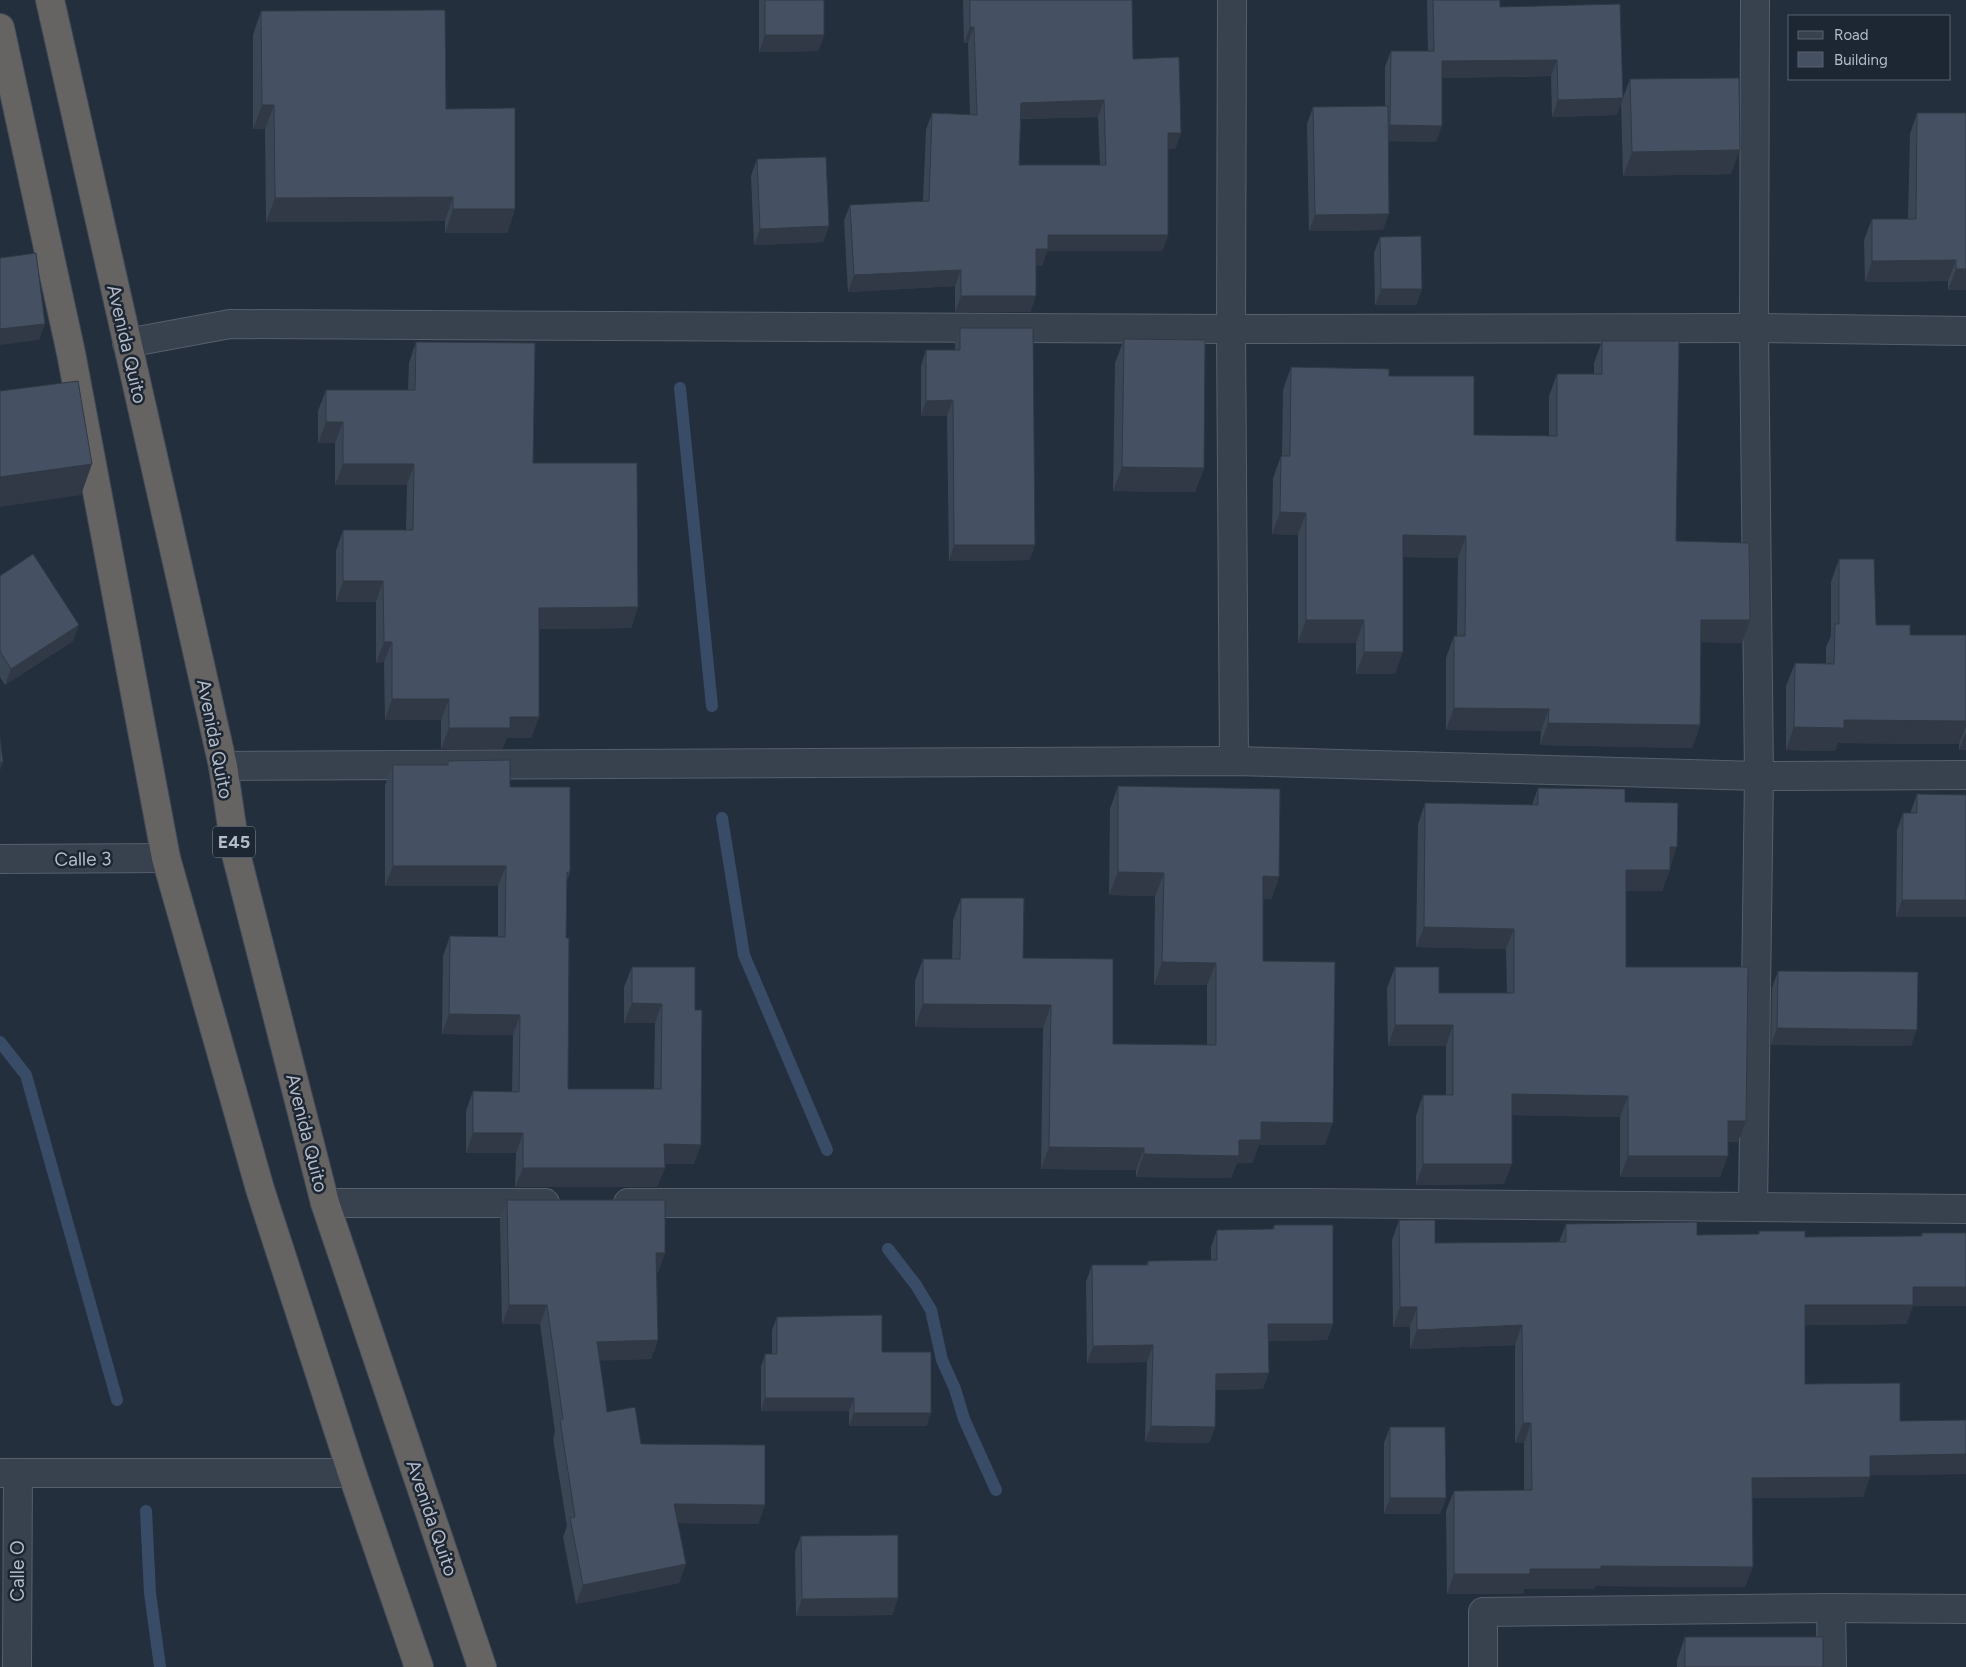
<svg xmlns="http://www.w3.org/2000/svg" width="1966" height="1667" viewBox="0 0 1966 1667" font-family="Figtree,sans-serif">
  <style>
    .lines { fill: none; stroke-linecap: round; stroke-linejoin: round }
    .stream { stroke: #394c67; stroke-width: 12 }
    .minor-casing { stroke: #565f6c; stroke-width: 30 }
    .trunk-casing { stroke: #434c59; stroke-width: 30 }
    .minor { stroke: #38414e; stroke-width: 28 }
    .trunk { stroke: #656462; stroke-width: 28 }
    .wall { fill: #3b4654; fill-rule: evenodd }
    .shaded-wall { fill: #303945 }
    .building { fill: #455162; stroke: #303945; fill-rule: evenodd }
    .labels { text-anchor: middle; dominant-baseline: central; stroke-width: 5; stroke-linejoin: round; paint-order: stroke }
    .shield { fill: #1d2633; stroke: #878f9c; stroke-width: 1 }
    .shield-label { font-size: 18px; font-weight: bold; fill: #b4bcc9 }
    .street-label { font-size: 19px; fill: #b4bcc9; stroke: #1d2633 }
  </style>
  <rect width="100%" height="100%" fill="#242f3e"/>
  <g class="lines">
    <g class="stream">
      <path d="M680 388 712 706"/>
      <path d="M722 818 744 955 827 1150"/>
      <path d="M0 1042 26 1075 117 1400"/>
      <path d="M888 1249 916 1285 931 1310 942 1360 955 1389 964 1419 996 1490"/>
      <path d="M146 1511 150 1593 160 1667"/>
    </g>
    <g class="minor-casing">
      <g id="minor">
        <path d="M1232 0 1231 329 1234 761"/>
        <path d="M127 343 230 324 1231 329 1754 328 1966 331"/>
        <path d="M223 766 1234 761 1759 776 1966 775"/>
        <path d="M0 859 166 858"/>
        <path d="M325 1203H545"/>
        <path d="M628 1203H1311L1966 1209"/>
        <path d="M1753 1206 1759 776 1754 328 1755 0"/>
        <path d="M0 1473H352"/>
        <path d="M1831 1608 1832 1667"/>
        <path d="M17 1667 18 1474"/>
        <path d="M1483 1667V1612L1831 1608 1966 1609"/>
      </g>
    </g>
    <g class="trunk-casing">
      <g id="trunk">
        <path d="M50 0 223 766 236 854 325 1203 482 1667"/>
        <path d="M0 28 71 353 166 858 260 1189 352 1473 419 1667"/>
      </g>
    </g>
    <use href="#minor" class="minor"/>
    <use href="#trunk" class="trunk"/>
  </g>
  <g class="wall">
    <path d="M759 0H824V35L818 51 759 52Z"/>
    <path d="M963 0H1132L1133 59 1181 133 1175 149H1168V235L1162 251H1047L1042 266H1036V296L1030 312H955V286L848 292 844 221 850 205 923 201 926 130 932 113 970 115 968 43H964ZM1098 117 1100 165H1019L1021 119Z"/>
    <path d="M1427 0H1500V7L1617 115 1552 117 1551 76 1442 78 1436 142 1388 141 1383 230 1309 231 1307 124 1313 107H1385V67L1391 51H1428Z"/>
    <path d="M261 11 446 109 515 209 507 233H445V221L266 222 265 129H253V35Z"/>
    <path d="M1630 79 1731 174 1623 176 1621 103Z"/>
    <path d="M1917 113H1966V290H1948V281L1865 282 1864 240 1872 219H1908L1910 134Z"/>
    <path d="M757 159 829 226 823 242 754 245 751 176Z"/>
    <path d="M1380 237 1422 289 1416 305H1375L1374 253Z"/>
    <path d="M960 328 1035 545 1029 560 949 561 947 416H921V366L926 350H955V343Z"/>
    <path d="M1124 339 1204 468 1195 492 1113 491 1115 363Z"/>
    <path d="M1602 341 1676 541 1750 620 1742 643 1701 642 1700 725 1692 748 1540 745 1541 731 1446 730V658L1454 636H1457L1458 558 1403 557 1395 674H1356V643H1298V535L1272 534 1273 478 1281 456H1282L1283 390 1291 367 1389 376 1474 435 1549 436V396L1557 374H1594V363Z"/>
    <path d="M416 342 533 463 638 607 631 628 539 629V717L531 738H507L502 749H441V720H385L384 662 376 663V602H336V551L343 530H406L407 485H335V443H318V411L326 390H408L409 363Z"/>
    <path d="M1839 559 1876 625 1910 635H1966V750H1959V744L1838 743 1835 751 1786 750V686L1795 663H1826V647L1831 636V582Z"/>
    <path d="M0 576 73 641 5 685 0 677Z"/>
    <path d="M448 761 510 787 570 872 567 880 566 938 568 1089H654L655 1023H624V987L632 967H695L694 1164H665V1168L657 1187H515L516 1153H466V1111L473 1091 512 1092 513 1035 442 1034 443 956 450 936 498 937V886H385V785L393 765H447Z"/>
    <path d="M1118 786 1279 877 1271 899H1263V961L1325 1145H1259L1252 1163H1237L1231 1178 1136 1177V1170L1041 1169 1043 1028 915 1027V981L923 959H952L953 920 961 898 1023 958 1113 1044 1207 1045V985H1154L1155 896 1109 895 1110 809Z"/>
    <path d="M1538 788 1625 802 1670 868 1662 891H1626V967L1738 1142H1728L1720 1177H1620V1117L1512 1115 1504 1184 1416 1185V1116L1423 1095H1446V1046H1388L1387 988 1395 967 1439 993H1507L1506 949 1416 947 1418 824 1425 803 1532 805Z"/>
    <path d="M1917 794 1966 917H1896L1897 830 1903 813H1911V811Z"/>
    <path d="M1778 971 1911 1046 1771 1045 1772 988Z"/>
    <path d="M507 1200 665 1253 658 1272H657L658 1340 651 1359 599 1360 607 1412 641 1444 765 1505 758 1524 678 1523 686 1564 679 1583 576 1604 563 1537 567 1526 553 1439 555 1432 540 1324H502L500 1219Z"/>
    <path d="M1399 1220 1435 1243 1559 1242 1566 1224 1697 1235 1758 1234 1759 1231 1805 1237 1921 1236 1922 1233 1966 1306H1913L1906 1324 1805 1325V1384L1900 1421 1966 1474 1870 1475 1863 1497 1752 1498 1745 1587 1595 1586 1594 1589H1524L1523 1594H1447L1446 1511 1454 1491 1524 1490V1443H1515V1345L1410 1349V1327H1393L1392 1240Z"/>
    <path d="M1274 1225 1333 1324 1327 1340 1269 1341 1263 1389 1216 1390 1215 1427 1209 1443 1145 1442 1147 1362 1087 1363 1086 1282 1092 1265H1146L1148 1261 1211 1260V1247L1217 1230H1272Z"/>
    <path d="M777 1317 882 1352 927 1426H849V1411H761V1367L765 1354H772V1330Z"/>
    <path d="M1390 1427 1446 1498 1440 1514H1384V1443Z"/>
    <path d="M801 1536 898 1598 892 1615 796 1616 795 1552Z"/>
    <path d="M1685 1637 1823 1667H1677V1660Z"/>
  </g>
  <g class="shaded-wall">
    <path d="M970 27H974L968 43H964Z"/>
    <path d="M765 35H824L818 51 759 52Z"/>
    <path d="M1557 60 1551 76 1436 78 1442 61Z"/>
    <path d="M1623 98 1617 115 1552 117 1558 100Z"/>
    <path d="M1104 100 1098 117 1015 119 1021 103Z"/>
    <path d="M262 105H274L265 129H253Z"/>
    <path d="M1390 125 1442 126 1436 142 1384 141Z"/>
    <path d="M1168 133H1181L1175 149H1162Z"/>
    <path d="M1740 150 1731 174 1623 176 1632 152Z"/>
    <path d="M453 197 445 221 266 222 275 198Z"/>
    <path d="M453 209H515L507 233H445Z"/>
    <path d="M1389 214 1383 230 1309 231 1315 215Z"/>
    <path d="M829 226 823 242 754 245 760 229Z"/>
    <path d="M1048 235H1168L1162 251H1047L1042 266H1030L1036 249Z"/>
    <path d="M1956 260 1948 281 1865 282 1872 261Z"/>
    <path d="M1956 269H1966V290H1948Z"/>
    <path d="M961 270 955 286 848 292 854 275Z"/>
    <path d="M1381 289H1422L1416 305H1375Z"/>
    <path d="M961 296H1036L1030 312H955Z"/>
    <path d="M45 324 39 340 0 345V329Z"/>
    <path d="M953 400 947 416H921L926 401Z"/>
    <path d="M326 422H343L335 443H318Z"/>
    <path d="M92 464 81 495 0 507V477Z"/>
    <path d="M343 464H414L407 485H335Z"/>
    <path d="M1122 467 1204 468 1195 492 1113 491Z"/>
    <path d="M1280 512 1306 513 1298 535 1272 534Z"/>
    <path d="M1403 535 1466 536 1458 558 1395 557Z"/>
    <path d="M954 545H1035L1029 560 949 561Z"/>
    <path d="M343 581H383L376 602H336Z"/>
    <path d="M638 607 631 628 531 629 539 608Z"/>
    <path d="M1306 620H1364L1356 643H1298Z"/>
    <path d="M1701 620H1750L1742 643 1693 642Z"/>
    <path d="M79 625 73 641 5 685 11 669Z"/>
    <path d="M384 642H392L384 662 376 663Z"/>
    <path d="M1364 652H1403L1395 674H1356Z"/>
    <path d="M392 699H449L441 720H385Z"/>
    <path d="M1454 708 1549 709 1541 731 1446 730Z"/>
    <path d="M510 717H539L531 738H507L502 749H441L449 728Z"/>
    <path d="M1844 720 1966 721V726L1959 744 1838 743 1835 751 1786 750 1794 727Z"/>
    <path d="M1548 723 1700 725 1692 748 1540 745Z"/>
    <path d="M1966 732V750H1959Z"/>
    <path d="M0 762H3L0 771Z"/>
    <path d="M1670 847H1677L1670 868Z"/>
    <path d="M393 866H506L498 886H385Z"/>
    <path d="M1626 870H1670L1662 891H1619Z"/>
    <path d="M1118 872 1164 873 1155 896 1109 895Z"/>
    <path d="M1263 876 1279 877 1271 899H1254Z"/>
    <path d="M1902 900H1966V917H1896Z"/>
    <path d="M1424 927 1514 929 1506 949 1416 947Z"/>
    <path d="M1162 962 1216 963 1207 985H1154Z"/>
    <path d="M632 1003 662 1004 655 1023H624Z"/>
    <path d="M923 1004 1051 1005 1043 1028 915 1027Z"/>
    <path d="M449 1014 520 1015 513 1035 442 1034Z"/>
    <path d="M1395 1025H1453L1446 1046H1388Z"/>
    <path d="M1777 1028 1917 1030 1911 1046 1771 1045Z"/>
    <path d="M1512 1094 1628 1096 1620 1117 1504 1115Z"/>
    <path d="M1728 1121H1746L1738 1142H1720Z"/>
    <path d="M1261 1122 1333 1123 1325 1145H1259L1252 1163H1237L1231 1178 1136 1177 1144 1154 1239 1140Z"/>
    <path d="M473 1133H523L516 1153H466Z"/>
    <path d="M664 1144 701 1145 694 1164H657Z"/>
    <path d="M1049 1147 1144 1148 1136 1170 1041 1169Z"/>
    <path d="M1628 1156H1728L1720 1177H1620Z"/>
    <path d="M1423 1164H1512L1504 1184 1416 1185Z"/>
    <path d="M523 1168H665L657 1187H515Z"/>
    <path d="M656 1253H665L658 1272H649Z"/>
    <path d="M1913 1287H1966V1306H1913L1906 1324 1798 1325 1805 1305Z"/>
    <path d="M509 1305H547L540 1324H502Z"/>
    <path d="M1400 1307H1417L1410 1327H1393Z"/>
    <path d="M1268 1324H1333L1327 1340 1263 1341Z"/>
    <path d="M1522 1325 1515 1345 1410 1349 1417 1330Z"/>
    <path d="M658 1340 651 1359 590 1361 597 1342Z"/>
    <path d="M1153 1345 1147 1362 1087 1363 1093 1346Z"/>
    <path d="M1269 1373 1263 1389 1210 1390 1216 1374Z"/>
    <path d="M765 1398H854L849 1411H761Z"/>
    <path d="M854 1413H931L927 1426H849Z"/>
    <path d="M1523 1423H1531L1524 1443H1515Z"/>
    <path d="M1151 1426 1215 1427 1209 1443 1145 1442Z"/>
    <path d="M1966 1454V1474L1863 1475 1870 1456Z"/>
    <path d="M1870 1477 1863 1497 1745 1498 1752 1478Z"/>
    <path d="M1390 1498H1446L1440 1514H1384Z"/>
    <path d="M674 1504 765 1505 758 1524 667 1523Z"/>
    <path d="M686 1564 679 1583 576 1604 583 1585Z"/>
    <path d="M1601 1566 1753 1567 1745 1587 1595 1586 1594 1589H1524L1523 1594H1447L1454 1574 1530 1569Z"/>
    <path d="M898 1598 892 1615 796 1616 802 1599Z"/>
  </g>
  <g class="building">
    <rect x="765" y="0" width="59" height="35"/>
    <path d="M970 0H1132L1133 59 1179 57 1181 133H1168V235H1048V249H1036V296H961V270L854 275 850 205 929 201 932 113 977 115 974 27H970ZM1104 100 1106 165H1019L1021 103Z"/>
    <path d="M1433 0H1500V7L1620 4 1623 98 1558 100 1557 60 1442 61V126L1390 125 1391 51H1434Z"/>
    <path d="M445 10 446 109 515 108V209H453V197L275 198 274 105H262L261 11Z"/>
    <path d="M1739 78 1740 150 1632 152 1630 79Z"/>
    <path d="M1388 106 1389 214 1315 215 1313 107Z"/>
    <path d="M1917 113H1966V269H1956V260L1872 261V219H1916Z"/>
    <path d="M826 157 829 226 760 229 757 159Z"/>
    <path d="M1421 236 1422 289H1381L1380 237Z"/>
    <path d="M36 253 45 324 0 329V258Z"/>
    <path d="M960 328H1033L1035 545H954L953 400 926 401V350H960Z"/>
    <path d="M1124 339 1205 340 1204 468 1122 467Z"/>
    <path d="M1602 341H1679L1676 541 1749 543 1750 620H1701L1700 725 1548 723 1549 709 1454 708V636H1465L1466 536 1403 535V652H1364V620H1306V513L1280 512 1281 456H1290L1291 367 1389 369V376H1474V435L1557 436V374H1602Z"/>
    <path d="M416 342 535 343 533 463H637L638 607 539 608V717H510V728H449V699H392V642H384L383 581H343V530H413L414 464H343V422H326V390H415Z"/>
    <path d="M78 381 92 464 0 477V391Z"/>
    <path d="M33 554 79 625 11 669 0 651V576Z"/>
    <path d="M1839 559H1874L1876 625H1910V635H1966V721L1844 720V728L1794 727 1795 663 1834 664 1835 624H1839Z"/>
    <path d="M0 738 3 762H0Z"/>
    <path d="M510 760V787H570V872H567L566 938H569L568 1089H661L662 1004 632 1003V967H695V1010H702L701 1145 664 1144 665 1168H523V1133H473V1091L519 1092 520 1015 449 1014 450 936 505 937 506 866H393V765H448V761Z"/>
    <path d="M1118 786 1280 789 1279 877 1263 876V961L1335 962 1333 1123 1261 1122V1140H1239V1156L1144 1154V1148L1049 1147 1051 1005 923 1004V959H960L961 898H1024L1023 958 1113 959V1044L1216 1045V963L1162 962 1164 873 1118 872Z"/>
    <path d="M1538 788 1625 789V802L1678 803 1677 847H1670V870H1626V967H1748L1746 1121H1728V1156H1628V1096L1512 1094V1164H1423V1095H1453V1025H1395V967H1439V993H1514V929L1424 927 1425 803 1538 805Z"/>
    <path d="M1917 794 1966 795V900H1902L1903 813H1917Z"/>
    <path d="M1778 971 1918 972 1917 1030 1777 1028Z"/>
    <path d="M507 1200H665V1253H656L658 1340 597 1342 607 1412 635 1407 641 1444 765 1445V1505L674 1504 686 1564 583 1585 570 1518 575 1517 560 1420 563 1419 547 1305H509Z"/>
    <path d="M1399 1220H1435V1243L1566 1242V1224L1697 1222V1235L1759 1234V1231H1805V1237L1922 1236V1233H1966V1287H1913V1305H1805V1384L1900 1383V1421L1966 1420V1454L1870 1456V1477L1752 1478 1753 1567 1601 1566V1569H1530V1574H1454V1491L1532 1490 1531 1423H1523L1522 1325 1417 1330V1307H1400Z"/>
    <path d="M1274 1225H1333V1324H1268L1269 1373 1216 1374 1215 1427 1151 1426 1153 1345 1093 1346 1092 1265H1148V1261L1217 1260V1230L1274 1229Z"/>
    <path d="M882 1315V1352H931V1413H854V1398H765V1354H777V1317Z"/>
    <path d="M1390 1427H1445L1446 1498H1390Z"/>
    <path d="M898 1535V1598L802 1599 801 1536Z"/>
    <rect x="1685" y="1637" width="138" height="30"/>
  </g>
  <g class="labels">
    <rect class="shield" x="213" y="826.5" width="42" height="31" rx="4"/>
    <g class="shield-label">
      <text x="234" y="842">E45</text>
    </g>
    <g class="street-label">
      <text transform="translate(127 344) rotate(77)">Avenida Quito</text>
      <text transform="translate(215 739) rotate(79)">Avenida Quito</text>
      <text transform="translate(83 859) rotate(-1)">Calle 3</text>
      <text transform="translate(307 1133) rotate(76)">Avenida Quito</text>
      <text transform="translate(432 1518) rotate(71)">Avenida Quito</text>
      <text transform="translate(17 1571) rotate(-90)">Calle O</text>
    </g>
  </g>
  <rect x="1788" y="15" width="162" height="65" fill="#1d2633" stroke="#59626f"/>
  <rect x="1798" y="31" width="25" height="8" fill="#38414e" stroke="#59626f"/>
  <text x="1834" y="40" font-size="15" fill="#b4bcc9">Road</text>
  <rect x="1798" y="52" width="25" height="15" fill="#455162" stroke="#59626f"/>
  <text x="1834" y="65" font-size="15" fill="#b4bcc9">Building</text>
</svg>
